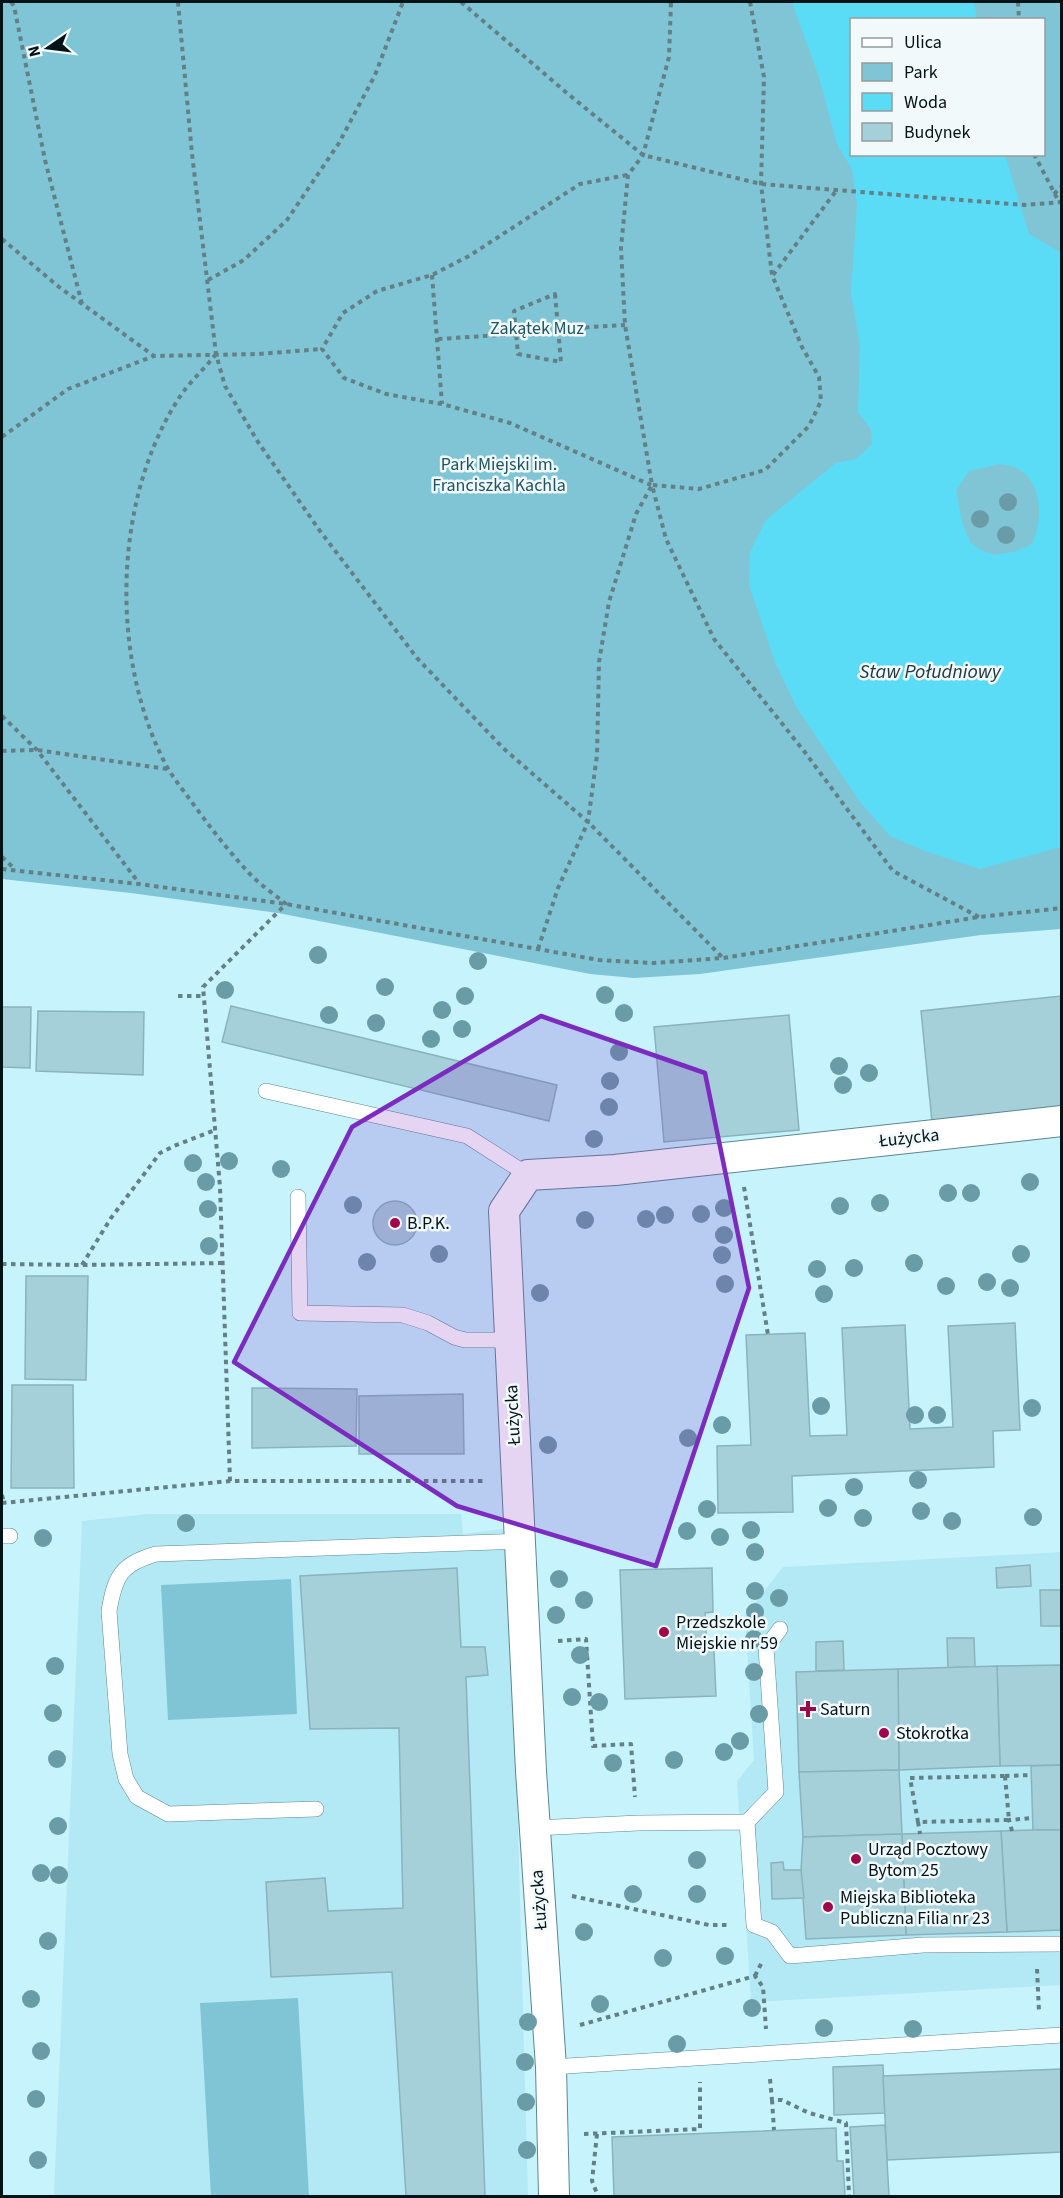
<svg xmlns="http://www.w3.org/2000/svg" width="1063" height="2198" viewBox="0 0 1063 2198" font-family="'Source Sans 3',sans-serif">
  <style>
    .built { fill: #b3e9f5 }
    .green { fill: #80c5d5; fill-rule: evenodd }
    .water { fill: #5adcf7; fill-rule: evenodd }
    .building { fill: #a5d0da; stroke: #89b3bd; stroke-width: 1.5 }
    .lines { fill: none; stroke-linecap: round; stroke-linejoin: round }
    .service-casing { stroke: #5d868f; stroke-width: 16 }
    .minor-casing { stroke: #5d868f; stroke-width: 32 }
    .path { stroke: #638086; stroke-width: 4; stroke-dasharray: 4.5 4.5; stroke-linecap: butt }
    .service { stroke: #fff; stroke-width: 15 }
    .minor { stroke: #fff; stroke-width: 30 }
    .tree { fill: #6a9ca7 }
    .marked { fill: #7b2cbf; fill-opacity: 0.2; stroke: #7b2cbf; stroke-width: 4.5; stroke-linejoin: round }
    .poi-dot { fill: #9f064c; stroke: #f1f9fb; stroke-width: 2 }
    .labels { text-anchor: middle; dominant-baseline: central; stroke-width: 5; stroke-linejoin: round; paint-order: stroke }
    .park-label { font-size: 18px; fill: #1e5561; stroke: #f1f9fb }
    .street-label { font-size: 18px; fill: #041316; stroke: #f1f9fb }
    .poi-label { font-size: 18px; fill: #041316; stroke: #f1f9fb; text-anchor: start }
    .water-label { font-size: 20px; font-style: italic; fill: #23393e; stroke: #f1f9fb }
  </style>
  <rect width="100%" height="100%" fill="#c7f3fd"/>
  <g class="built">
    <path d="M148 1514H461L463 1534 510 1528 528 2196H54L82 1521Z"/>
    <path d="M1061 1552V1985L751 2002 737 1781 754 1760 745 1616 783 1567Z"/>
  </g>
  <g class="green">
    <path d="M2 2H1061V929L981 935 700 974 634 978 590 974 278 913 131 893 2 879ZM852 20H1044V154H852Z"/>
    <path d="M291 1579 297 1714 168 1720 161 1585Z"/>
    <path d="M298 1998 309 2196H211L200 2003Z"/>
  </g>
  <path class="water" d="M792 2H974L977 19 852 20V154L1005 155 1029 234 1061 253V847L980 869 925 851 890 836 860 802 797 708 775 662 749 585 750 552 766 520 836 463 856 459 872 444 871 429 858 412 860 346 851 293 857 205 852 169 837 144 819 77ZM1000 464C1005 465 1014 466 1019 469 1043 484 1043 521 1032 544L1017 551 994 555 982 551 970 542 962 522 956 490 969 471Z"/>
  <g class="building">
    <path d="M1061 996 1062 1108 932 1122 921 1011Z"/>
    <path d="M231 1006 557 1085 549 1121 222 1042Z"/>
    <path d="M2 1007H31L30 1068 2 1067Z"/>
    <path d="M38 1011 144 1012 143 1075 36 1071Z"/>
    <path d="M789 1015 799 1130 664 1142 654 1027Z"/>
    <circle cx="395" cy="1223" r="22"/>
    <path d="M26 1276H88L86 1380 25 1379Z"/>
    <path d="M1015 1323 1020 1430 993 1431 994 1467 792 1476 793 1512 718 1513 717 1446 751 1445 746 1335 805 1333 810 1436 847 1435 842 1328 905 1325 910 1429 953 1427 948 1326Z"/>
    <path d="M12 1385H73L74 1488H11Z"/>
    <path d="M252 1388 357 1389 356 1446 252 1448Z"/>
    <path d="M463 1394 464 1454H359V1396Z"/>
    <path d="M1030 1565 1031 1586 997 1588 996 1568Z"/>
    <path d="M457 1568 461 1647H485L488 1675 466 1677 485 2196H406L392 1972 271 1977 266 1882 325 1878 328 1911 403 1908 399 1728 310 1729 300 1576Z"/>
    <path d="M712 1568 713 1612 705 1613 707 1651H714L716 1696 625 1699 620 1570Z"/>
    <path d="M1040 1590H1062V1626H1041Z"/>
    <path d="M947 1638H974L975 1667 948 1668Z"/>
    <path d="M843 1641 844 1670 816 1671V1642Z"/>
    <path d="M1062 1665V1765L1000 1766 997 1666Z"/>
    <path d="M997 1666 1000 1766 899 1770 898 1669Z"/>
    <path d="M898 1669 899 1770 799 1772 796 1672Z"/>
    <path d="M1062 1765V1830H1033L1031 1766Z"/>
    <path d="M899 1770 902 1834 803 1837 799 1772Z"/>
    <path d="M1033 1830H1062V1930L1007 1932 1001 1831Z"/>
    <path d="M1001 1831 1007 1932 906 1935 902 1834Z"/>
    <path d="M902 1834 906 1935 806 1939 801 1870 803 1837Z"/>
    <path d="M783 1862 784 1870H801L804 1898 772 1899 771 1863Z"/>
    <path d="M883 2065 885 2113 834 2115 833 2067Z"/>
    <path d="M1062 2069V2152L887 2160 883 2076Z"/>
    <path d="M885 2125 889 2196H854L850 2127Z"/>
    <path d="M836 2128 837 2161H843L845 2196H614L612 2137Z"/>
  </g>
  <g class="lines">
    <g class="service-casing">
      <g id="service">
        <path d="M266 1091 467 1136 528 1175"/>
        <path d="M298 1197 300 1313 403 1315 428 1323 454 1337 465 1340H509"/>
        <path d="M2 1536H10"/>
        <path d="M316 1809 168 1814 137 1797 126 1779 120 1754 109 1611C115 1576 121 1564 156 1554L521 1541"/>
        <path d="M747 1822 776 1792 766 1648 780 1629"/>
        <path d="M535 1828 638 1823 747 1822 754 1925 772 1932 790 1956 923 1945 1062 1944"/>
        <path d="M551 2067 1062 2035"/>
      </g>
    </g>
    <g class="minor-casing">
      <path id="minor" d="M554 2196 551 2067 531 1771 504 1211 528 1175 615 1170 1062 1121"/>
    </g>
    <g class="path">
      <path d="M11 2 14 6 45 160 82 304"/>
      <path d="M178 2 192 154 216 354 225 386 258 442 320 531 417 658 503 748 588 822 723 958"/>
      <path d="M461 2 568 94 643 155 761 184 1024 205 1062 202"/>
      <path d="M750 2 764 77 761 184 772 275 802 347 819 377 821 401 809 426 765 470 699 489 652 485 666 539 714 639 804 751 893 871 979 917"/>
      <path d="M1018 2 1019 20"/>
      <path d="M1034 154 1059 202"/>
      <path d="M627 175 580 184 469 256 432 275 377 291 343 313 322 349 344 378 386 394 442 404 510 423 651 485"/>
      <path d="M1054 194 1062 186"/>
      <path d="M2 239 59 287 154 356"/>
      <path d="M432 275 442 404"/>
      <path d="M773 275 836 191"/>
      <path d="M208 280 244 260 287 220 339 143 375 75 403 2"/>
      <path d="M555 294 561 362 518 354 514 311Z"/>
      <path d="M558 329 625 325"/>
      <path d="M438 339 516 334"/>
      <path d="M216 354C206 367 193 379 183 392 112 495 109 659 167 767 174 779 183 790 191 801 209 826 227 849 248 872 259 884 274 894 286 904L203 987 220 1187 230 1481"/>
      <path d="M2 437 68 389 154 356 258 354 322 349"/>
      <path d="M2 716 37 750 139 883"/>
      <path d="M2 751 37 750 167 769"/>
      <path d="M2 857 15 869"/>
      <path d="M2 869 139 884 286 904 599 960 654 963 723 958 979 917 1062 908"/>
      <path d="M538 949 558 888 588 822 597 755 599 662 609 602 636 514 652 485 625 325 621 248 628 175 643 155 669 57 671 2"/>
      <path d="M178 996H204"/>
      <path d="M744 1187 768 1335"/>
      <path d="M2 1264 82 1265 223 1263"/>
      <path d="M82 1265 111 1218 160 1153 174 1146 215 1130"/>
      <path d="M2 1495 4 1503"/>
      <path d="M2 1503 230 1481H486"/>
      <path d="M558 1641 586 1639 593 1746 631 1744 635 1797"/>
      <path d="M1005 1776 1009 1820 918 1822 910 1778Z"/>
      <path d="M1005 1776 1031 1775"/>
      <path d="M918 1822 920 1834"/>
      <path d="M1012 1831 1009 1820 1033 1818"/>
      <path d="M572 1896 709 1925H729"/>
      <path d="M1037 1969 1039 2012"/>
      <path d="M755 1976 763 1960"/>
      <path d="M580 2025 755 1976 763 1987 766 2029"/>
      <path d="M770 2079 772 2100H782L809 2113 846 2123 849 2196"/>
      <path d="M772 2100 774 2130"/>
      <path d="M584 2134 700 2129V2082"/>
      <path d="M597 2134 592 2181 598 2196"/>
    </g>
    <use href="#service" class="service"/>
    <use href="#minor" class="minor"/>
  </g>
  <g class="tree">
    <circle cx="1008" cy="502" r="9"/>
    <circle cx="980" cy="519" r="9"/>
    <circle cx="1006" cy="535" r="9"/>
    <circle cx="318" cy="955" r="9"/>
    <circle cx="478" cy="961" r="9"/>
    <circle cx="385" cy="987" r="9"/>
    <circle cx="225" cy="990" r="9"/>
    <circle cx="605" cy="995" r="9"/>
    <circle cx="465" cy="996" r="9"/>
    <circle cx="442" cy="1010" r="9"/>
    <circle cx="624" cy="1013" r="9"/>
    <circle cx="329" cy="1015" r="9"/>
    <circle cx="376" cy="1023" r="9"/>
    <circle cx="462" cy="1029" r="9"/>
    <circle cx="431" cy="1039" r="9"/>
    <circle cx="619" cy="1052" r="9"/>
    <circle cx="839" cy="1066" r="9"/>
    <circle cx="869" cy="1073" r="9"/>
    <circle cx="610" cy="1081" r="9"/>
    <circle cx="843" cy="1085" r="9"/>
    <circle cx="609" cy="1107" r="9"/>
    <circle cx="594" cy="1139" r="9"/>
    <circle cx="229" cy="1161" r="9"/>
    <circle cx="193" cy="1163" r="9"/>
    <circle cx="281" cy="1169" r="9"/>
    <circle cx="206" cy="1182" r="9"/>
    <circle cx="1030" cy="1182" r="9"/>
    <circle cx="948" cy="1193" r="9"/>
    <circle cx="971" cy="1193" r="9"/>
    <circle cx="880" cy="1203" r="9"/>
    <circle cx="353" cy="1205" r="9"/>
    <circle cx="840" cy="1206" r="9"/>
    <circle cx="724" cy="1208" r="9"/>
    <circle cx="208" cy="1209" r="9"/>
    <circle cx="701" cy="1214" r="9"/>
    <circle cx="665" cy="1215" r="9"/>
    <circle cx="646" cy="1219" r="9"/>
    <circle cx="585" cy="1220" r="9"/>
    <circle cx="724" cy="1235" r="9"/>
    <circle cx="209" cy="1246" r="9"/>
    <circle cx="439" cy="1254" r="9"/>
    <circle cx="1021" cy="1254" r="9"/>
    <circle cx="722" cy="1255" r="9"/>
    <circle cx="367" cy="1262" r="9"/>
    <circle cx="914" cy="1263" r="9"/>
    <circle cx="854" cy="1268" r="9"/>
    <circle cx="817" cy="1269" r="9"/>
    <circle cx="987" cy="1282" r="9"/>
    <circle cx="725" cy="1284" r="9"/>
    <circle cx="946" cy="1286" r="9"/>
    <circle cx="1010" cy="1288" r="9"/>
    <circle cx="540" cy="1293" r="9"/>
    <circle cx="824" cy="1294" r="9"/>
    <circle cx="821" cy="1406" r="9"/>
    <circle cx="1032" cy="1408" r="9"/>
    <circle cx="915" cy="1415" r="9"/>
    <circle cx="937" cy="1415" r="9"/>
    <circle cx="722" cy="1425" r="9"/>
    <circle cx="688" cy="1438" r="9"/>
    <circle cx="548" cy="1445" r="9"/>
    <circle cx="918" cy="1480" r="9"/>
    <circle cx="854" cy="1487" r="9"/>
    <circle cx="828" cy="1508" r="9"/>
    <circle cx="707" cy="1509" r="9"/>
    <circle cx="921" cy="1511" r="9"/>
    <circle cx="1033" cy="1517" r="9"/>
    <circle cx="863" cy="1518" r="9"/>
    <circle cx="952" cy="1521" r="9"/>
    <circle cx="186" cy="1523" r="9"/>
    <circle cx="751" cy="1530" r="9"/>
    <circle cx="687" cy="1531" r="9"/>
    <circle cx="720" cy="1537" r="9"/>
    <circle cx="43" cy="1538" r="9"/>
    <circle cx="755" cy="1552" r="9"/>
    <circle cx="559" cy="1579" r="9"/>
    <circle cx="755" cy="1591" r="9"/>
    <circle cx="779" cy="1598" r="9"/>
    <circle cx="584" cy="1600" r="9"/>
    <circle cx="755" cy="1612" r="9"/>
    <circle cx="556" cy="1615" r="9"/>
    <circle cx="754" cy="1639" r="9"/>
    <circle cx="580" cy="1655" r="9"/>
    <circle cx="55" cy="1666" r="9"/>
    <circle cx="754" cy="1672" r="9"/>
    <circle cx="572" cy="1697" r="9"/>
    <circle cx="599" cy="1702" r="9"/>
    <circle cx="53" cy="1713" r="9"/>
    <circle cx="759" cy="1714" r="9"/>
    <circle cx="740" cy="1741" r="9"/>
    <circle cx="724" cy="1752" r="9"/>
    <circle cx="57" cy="1759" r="9"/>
    <circle cx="674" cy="1760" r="9"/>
    <circle cx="613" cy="1763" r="9"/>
    <circle cx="58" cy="1826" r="9"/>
    <circle cx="697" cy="1860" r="9"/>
    <circle cx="41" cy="1873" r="9"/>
    <circle cx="59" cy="1875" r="9"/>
    <circle cx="633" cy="1894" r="9"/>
    <circle cx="697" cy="1894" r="9"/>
    <circle cx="584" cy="1932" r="9"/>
    <circle cx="48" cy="1941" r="9"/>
    <circle cx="725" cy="1956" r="9"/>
    <circle cx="663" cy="1958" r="9"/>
    <circle cx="31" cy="1999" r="9"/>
    <circle cx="600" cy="2004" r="9"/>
    <circle cx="752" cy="2008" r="9"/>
    <circle cx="528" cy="2022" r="9"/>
    <circle cx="824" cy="2028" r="9"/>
    <circle cx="913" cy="2029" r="9"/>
    <circle cx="677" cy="2044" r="9"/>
    <circle cx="41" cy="2051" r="9"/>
    <circle cx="525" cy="2062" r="9"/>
    <circle cx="36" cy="2099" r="9"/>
    <circle cx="526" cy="2102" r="9"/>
    <circle cx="527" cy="2150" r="9"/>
    <circle cx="38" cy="2160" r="9"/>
  </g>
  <path class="marked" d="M541 1016 705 1073 749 1288 656 1566 457 1506 234 1362 352 1127Z"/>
  <g class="poi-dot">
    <circle cx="395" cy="1223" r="6"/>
    <circle cx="664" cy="1632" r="6"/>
    <path d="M805 1700h6v6h6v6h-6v6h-6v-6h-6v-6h6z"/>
    <circle cx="884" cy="1733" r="6"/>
    <circle cx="856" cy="1859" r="6"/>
    <circle cx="828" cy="1907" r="6"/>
  </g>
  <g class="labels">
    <g class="park-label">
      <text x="537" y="328">Zakątek Muz</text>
      <text x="499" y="464">Park Miejski im.<tspan x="499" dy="21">Franciszka Kachla</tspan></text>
    </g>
    <g class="street-label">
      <text transform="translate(909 1138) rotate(-6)">Łużycka</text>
      <text transform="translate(513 1415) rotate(-93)">Łużycka</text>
      <text transform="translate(539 1900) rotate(-94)">Łużycka</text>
    </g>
    <g class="poi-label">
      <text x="407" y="1223">B.P.K.</text>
      <text x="676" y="1622">Przedszkole<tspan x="676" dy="21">Miejskie nr 59</tspan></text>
      <text x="820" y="1709">Saturn</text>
      <text x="896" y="1733">Stokrotka</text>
      <text x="868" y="1849">Urząd Pocztowy<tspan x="868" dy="21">Bytom 25</tspan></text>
      <text x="840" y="1897">Miejska Biblioteka<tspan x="840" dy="21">Publiczna Filia nr 23</tspan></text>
    </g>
    <g class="water-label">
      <text x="930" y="672">Staw Południowy</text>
    </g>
  </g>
  <rect width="1063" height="2198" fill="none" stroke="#041316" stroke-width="6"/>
  <rect x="850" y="18" width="195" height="138" fill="#f1f9fb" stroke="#929d9f" stroke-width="1.5"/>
  <rect x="862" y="38" width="30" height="9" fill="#ffffff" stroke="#929d9f" stroke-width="1.5"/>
  <text x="904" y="48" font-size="18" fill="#041316">Ulica</text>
  <rect x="862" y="63" width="30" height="18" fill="#80c5d5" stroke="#929d9f" stroke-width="1.5"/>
  <text x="904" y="78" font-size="18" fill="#041316">Park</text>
  <rect x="862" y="93" width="30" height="18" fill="#5adcf7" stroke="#929d9f" stroke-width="1.5"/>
  <text x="904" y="108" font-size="18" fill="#041316">Woda</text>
  <rect x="862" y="123" width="30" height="18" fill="#a5d0da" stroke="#929d9f" stroke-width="1.5"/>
  <text x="904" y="138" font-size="18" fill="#041316">Budynek</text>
  <g transform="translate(48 48) rotate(256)" stroke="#f1f9fb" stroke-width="4.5" paint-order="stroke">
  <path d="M0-4.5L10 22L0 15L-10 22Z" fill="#041316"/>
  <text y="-9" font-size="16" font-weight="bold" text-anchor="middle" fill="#041316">N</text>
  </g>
</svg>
